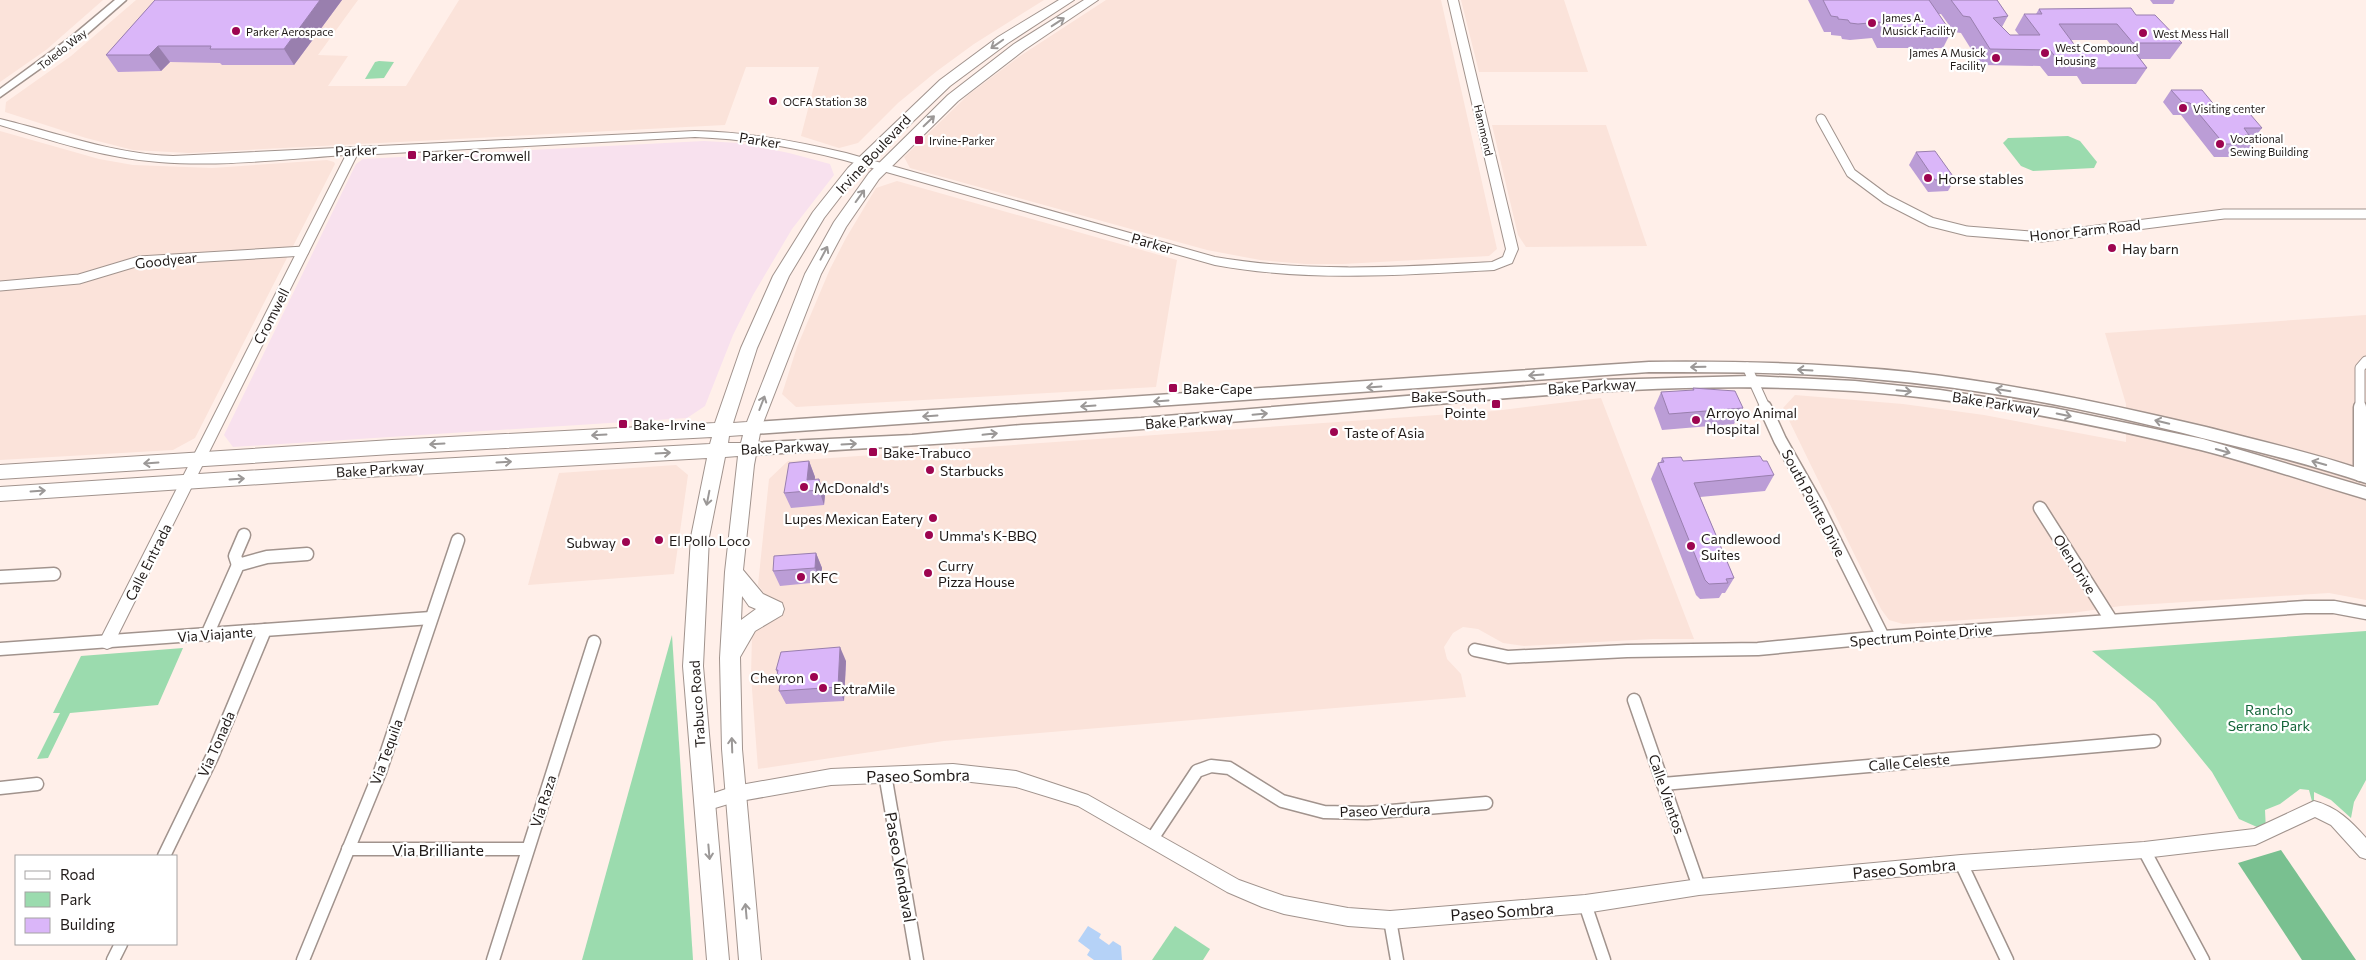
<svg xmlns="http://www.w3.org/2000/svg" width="2366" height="960" viewBox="0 0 2366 960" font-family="Commissioner,sans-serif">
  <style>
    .built { fill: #fbe3da }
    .industrial { fill: #f8e1ee }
    .green { fill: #9bdbae }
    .forest { fill: #79c090 }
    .water { fill: #b5d2f7 }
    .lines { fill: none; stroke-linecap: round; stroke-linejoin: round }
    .minor-far1-casing { stroke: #a1938d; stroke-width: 11 }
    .minor-casing { stroke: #a1938d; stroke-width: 15 }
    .tertiary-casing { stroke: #a1938d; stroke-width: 2 }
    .secondary-casing { stroke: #a1938d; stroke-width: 3 }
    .primary-casing { stroke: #a1938d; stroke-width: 2 }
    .minor-far1 { stroke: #fff; stroke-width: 9 }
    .minor { stroke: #fff; stroke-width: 12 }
    .tertiary { fill: #fff; fill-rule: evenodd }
    .secondary { fill: #fff; fill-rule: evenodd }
    .primary { fill: #fff; fill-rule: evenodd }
    .wall { fill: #bb9dd6; fill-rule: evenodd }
    .shaded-wall { fill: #997fae }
    .building { fill: #dab6f9; stroke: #997fae }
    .oneway { stroke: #9b9897 }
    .poi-dot { fill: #9d0550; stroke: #fff; stroke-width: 2 }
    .labels { text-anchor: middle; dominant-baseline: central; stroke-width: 4.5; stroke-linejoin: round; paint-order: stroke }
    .far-poi-label { font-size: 11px; fill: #201a18; stroke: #fff; text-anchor: start }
    .far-street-label { font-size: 11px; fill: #201a18; stroke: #fff }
    .street-label { font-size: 14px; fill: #201a18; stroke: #fff }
    .poi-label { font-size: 14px; fill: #201a18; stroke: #fff; text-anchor: start }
    .park-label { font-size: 14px; fill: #136438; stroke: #fff }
    .near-street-label { font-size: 16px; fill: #201a18; stroke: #fff }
  </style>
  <rect width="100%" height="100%" fill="#ffefe9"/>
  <g class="built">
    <path d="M0 0H103L46 50 0 82Z"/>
    <path d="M136 0H358L318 55 348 56 328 86H406L459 0H1044L974 44 937 71 898 103 858 143 839 148 801 136 819 67H746L725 125 189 153 133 150 86 138 5 112 6 102 71 56Z"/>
    <path d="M1106 0H1441L1497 249 1489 256 1343 264H1305L1260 260 1207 250 910 168 904 157 968 95 1020 56Z"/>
    <path d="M1461 0H1564L1588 72H1479Z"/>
    <path d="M1492 125H1606L1647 246 1526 247 1518 235Z"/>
    <path d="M0 131 99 159 133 165 212 168 327 160 334 162 335 164 195 438 173 450 0 460Z"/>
    <path d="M897 181 1177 260 1156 387 796 407 782 394 797 347 830 269 846 238 876 188Z"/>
    <path d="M2366 315V600L2329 593 2121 606 2072 613 1903 624 1889 620 1881 609 1783 408 1795 395 1903 404 1984 415 2126 442V404L2105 333Z"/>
    <path d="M1601 398 1694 639H1653L1524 646 1503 643 1478 629 1463 627 1453 633 1444 647 1447 659 1461 674 1466 697 944 741 758 769 751 676 752 636 761 625 764 593 758 585 769 479 788 461 1494 411Z"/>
    <path d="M676 465 688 475 674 574 528 585 559 473Z"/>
  </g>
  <path class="industrial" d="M704 141 739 143 789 153 830 164 834 175 792 229 753 295 733 335 705 406 687 418 233 447 224 435 356 164 363 159Z"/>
  <g class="green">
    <path d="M379 61 394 62 384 78 365 79 375 62Z"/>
    <path d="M2068 136 2080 141 2097 162 2094 168 2033 171 2021 166 2003 143 2008 138Z"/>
    <path d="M2366 631V780L2354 802 2351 818 2331 800 2314 792V809L2309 790 2300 789 2280 804 2265 810 2266 831 2239 819 2212 772 2155 702 2092 651Z"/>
    <path d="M672 635 693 960H582Z"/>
    <path d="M183 648 158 705 70 713 48 758 37 759 60 713H53L81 656Z"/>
    <path d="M1175 926 1210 949 1203 960H1152Z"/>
  </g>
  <path class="forest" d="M2281 850 2356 960H2302L2238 863Z"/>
  <path class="water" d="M1088 926 1101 934 1099 938 1109 945 1113 941 1121 946 1122 960H1094L1087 955 1090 950 1078 941Z"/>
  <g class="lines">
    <g class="minor-far1-casing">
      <g id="minor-far1">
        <path d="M1821 119 1851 173 1886 199 1931 222 1967 231 2042 237 2224 214H2366"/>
        <path d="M0 286 79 279 139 261 304 251"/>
        <path d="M1747 367 1766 409"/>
        <path d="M2360 409V368L2366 361"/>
      </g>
    </g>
    <g class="minor-casing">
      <g id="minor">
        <path d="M1765 407 1780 440 1817 505 1883 637"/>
        <path d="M2360 407V475"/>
        <path d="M2040 508 2111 620"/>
        <path d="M238 565 235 556 244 535"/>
        <path d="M0 577 54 574"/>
        <path d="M207 635 238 565 267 557 307 554"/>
        <path d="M0 649 431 618"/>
        <path d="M1475 650 1508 657 1627 651 1758 649 1883 637 2305 607H2334L2366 613"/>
        <path d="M1634 700 1699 887"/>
        <path d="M885 774 917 960"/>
        <path d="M1663 784 2154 741"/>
        <path d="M0 788 37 784"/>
        <path d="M1152 839 1197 771 1211 766 1229 768 1282 801 1324 812 1367 813 1486 803"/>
        <path d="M348 849H527"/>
        <path d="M2144 850 2203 960"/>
        <path d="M164 856 212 757 265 630"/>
        <path d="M1961 863 2007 960"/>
        <path d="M1585 904 1604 960"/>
        <path d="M1390 920 1397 960"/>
        <path d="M113 960 121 944"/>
        <path d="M303 960 380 772 458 540"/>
        <path d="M493 960 594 642"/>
      </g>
    </g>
    <g class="tertiary-casing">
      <g id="tertiary">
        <path d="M1448 0H1458L1518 249 1512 263 1494 270C1400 275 1308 282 1215 265L844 160C795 147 746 139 695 137L357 155 112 647 107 649 102 647 99 642 346 155C284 159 221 167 159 162 105 158 52 141 0 125V119C58 133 113 154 173 156L695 131C747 132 796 141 846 153L1215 257C1308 273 1399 267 1492 262L1503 257 1506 249Z"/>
        <path d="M953 764 1016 771 1088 795 1239 880 1284 896 1348 908 1390 911 1585 895 1699 879 1961 855 2144 842 2254 829 2314 801C2337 807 2351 821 2366 838V859L2360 857 2331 825 2315 817 2255 845 2144 858 1961 871 1699 895 1585 913 1390 929 1348 926 1284 914 1262 907 1227 892 1078 806 1016 787 953 780 831 785 735 802 705 811 699 808 697 803 699 798 735 786 831 769Z"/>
      </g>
    </g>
    <g class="secondary-casing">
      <g id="secondary">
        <path d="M115 0H126L79 41 0 97V89L71 37Z"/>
        <path d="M1649 362C1736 361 1823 363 1909 372 2009 383 2108 404 2206 427 2260 441 2314 453 2366 471V483C2312 465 2257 451 2202 438 2094 410 1983 388 1872 379 1798 372 1723 372 1649 372L753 434 748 432 746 428 748 424 753 422Z"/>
        <path d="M1751 376 1855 381 1940 390 2054 408 2203 439 2366 487V499C2311 483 2256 464 2201 450 2087 422 1970 399 1853 391 1680 379 1509 398 1337 413 1140 430 944 445 747 455L742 453 740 449 742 445 747 443 912 435 1022 425 1141 418 1600 380Z"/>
      </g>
    </g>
    <g class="primary-casing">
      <path id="primary" d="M1059 0H1074L1008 43 950 86 858 174 824 218 789 276 757 348 733 423 747 422 805 274 834 222 869 173 948 95 1014 44 1084 0H1098L1024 50 958 101 879 179 846 227 821 274 761 428 754 465 743 570 763 594 782 603 784 609 782 615 755 631 740 657 742 749 761 960H739L722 749 720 658 725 572 738 456 725 457 709 537 703 666 729 960H707L683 666 691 537 707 458 383 476 0 501V487L383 462 710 444 712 437 392 454 0 479V465L392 440 715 423 741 348 773 276 813 212 848 168 940 80 998 37ZM743 435 741 443H728L729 436ZM742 596 749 606 756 609 741 620Z"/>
    </g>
    <use href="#minor-far1" class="minor-far1"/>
    <use href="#minor" class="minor"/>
    <use href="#tertiary" class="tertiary"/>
    <use href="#secondary" class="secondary"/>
    <use href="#primary" class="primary"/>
  </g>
  <g class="wall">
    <path d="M155 0H342L294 65H222L220 63 170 62 161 71 118 72 106 55Z"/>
    <path d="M1808 0H1997L2008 16 2002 27 2010 35H2019L2015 30 2024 14H2036L2039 9 2136 15 2182 43 2170 59H2140L2147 68 2136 84H2082L2077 76H2048L2040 66 1981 65 1961 33 1954 32 1941 14H1938L1951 32 1943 48H1934L1932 52H1915L1912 48H1877L1872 38 1850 40 1842 39 1841 36 1831 35V32H1824ZM2071 40H2107L2116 51H2079Z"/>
    <path d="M2150 0H2175L2173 4H2153Z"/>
    <path d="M2171 90 2216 107 2262 128 2252 141H2250L2253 144 2243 157H2214L2181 115H2173L2163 102Z"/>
    <path d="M1916 152 1955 179 1948 191 1928 192 1909 165Z"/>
    <path d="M1693 388 1743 408 1734 424 1662 430 1654 408 1661 392 1692 391Z"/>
    <path d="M1662 458 1683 461H1763L1774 475 1765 491 1700 497 1734 578 1725 593H1722L1719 598 1700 599 1696 595 1651 479 1658 463H1660Z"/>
    <path d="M809 461 815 477V479L825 495 824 505 791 508 784 493Z"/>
    <path d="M816 553 822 568 821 582 780 586 773 571Z"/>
    <path d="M846 661 844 701 786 704 779 691 780 681 776 670Z"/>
  </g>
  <g class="shaded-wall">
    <path d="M320 0H342L294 65 284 49Z"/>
    <path d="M158 46 170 62 161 71 149 55Z"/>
    <path d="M809 461 815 477 813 490 807 480Z"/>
    <path d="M819 479 825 495 824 505 819 490Z"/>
    <path d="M816 553 822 568 821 582 815 568Z"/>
    <path d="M840 647 846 661 844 701 838 687Z"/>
  </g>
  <g class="building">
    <path d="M155 0H320L284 49H210L211 46H158L149 55H106Z"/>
    <path d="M1823 0H1929L1951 32H1938L1941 36H1923L1920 32H1884L1880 22 1858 24 1850 23 1848 20 1838 19V17L1831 16Z"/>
    <path d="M1951 0H1997L2008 16 1993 18 2010 35H2040L2024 14H2042L2039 9 2131 8 2136 15H2155L2182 43H2133L2117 24H2059L2079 51H2134L2147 68H2092L2087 60H2058L2050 50 1990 49 1970 17 1963 16Z"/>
    <path d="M2171 90H2202L2216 107H2244L2262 128H2244L2249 135H2245L2253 144H2224L2190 103 2182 102Z"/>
    <path d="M1935 151 1955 179 1935 180 1916 152Z"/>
    <path d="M1693 388 1735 391 1743 408 1669 414 1661 392 1694 390Z"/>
    <path d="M1760 456 1763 461H1767L1774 475 1694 483 1734 578 1726 579 1728 583 1709 584 1705 580 1658 463 1664 462 1662 458 1681 457 1683 461Z"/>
    <path d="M809 461 807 480 819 479V490L784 493 789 463Z"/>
    <path d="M816 553 815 568 773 571 774 556Z"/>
    <path d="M840 647 838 687 779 691 781 675H777L778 670H776L781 652Z"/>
  </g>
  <defs><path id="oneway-shaft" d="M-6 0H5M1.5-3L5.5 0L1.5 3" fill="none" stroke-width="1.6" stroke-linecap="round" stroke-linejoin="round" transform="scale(1.25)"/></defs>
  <g class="oneway">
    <use href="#oneway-shaft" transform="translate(1058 22) rotate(-33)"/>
    <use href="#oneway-shaft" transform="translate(997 44) rotate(145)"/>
    <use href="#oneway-shaft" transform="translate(929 121) rotate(-44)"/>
    <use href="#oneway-shaft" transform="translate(860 196) rotate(-54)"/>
    <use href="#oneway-shaft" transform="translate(824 253) rotate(-62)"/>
    <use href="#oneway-shaft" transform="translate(1698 367) rotate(179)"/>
    <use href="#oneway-shaft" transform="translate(1805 370) rotate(-177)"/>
    <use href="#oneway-shaft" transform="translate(1536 375) rotate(176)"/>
    <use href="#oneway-shaft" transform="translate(1374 387) rotate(176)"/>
    <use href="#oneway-shaft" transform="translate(2003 390) rotate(-171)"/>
    <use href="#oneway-shaft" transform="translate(1904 391) rotate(5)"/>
    <use href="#oneway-shaft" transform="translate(1161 401) rotate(176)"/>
    <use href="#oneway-shaft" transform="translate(762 403) rotate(-69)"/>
    <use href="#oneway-shaft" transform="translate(1088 406) rotate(176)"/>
    <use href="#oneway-shaft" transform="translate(1260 414) rotate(-5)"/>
    <use href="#oneway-shaft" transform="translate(2064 415) rotate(12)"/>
    <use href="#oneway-shaft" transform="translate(930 416) rotate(176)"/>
    <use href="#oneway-shaft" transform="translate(2162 422) rotate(-166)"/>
    <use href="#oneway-shaft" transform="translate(990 434) rotate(-6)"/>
    <use href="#oneway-shaft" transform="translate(599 435) rotate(177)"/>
    <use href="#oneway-shaft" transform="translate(437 444) rotate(177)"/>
    <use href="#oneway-shaft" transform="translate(849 444) rotate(-3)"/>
    <use href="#oneway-shaft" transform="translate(2223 451) rotate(16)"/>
    <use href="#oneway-shaft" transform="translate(663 453) rotate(-3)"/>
    <use href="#oneway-shaft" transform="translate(504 462) rotate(-3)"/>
    <use href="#oneway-shaft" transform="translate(151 463) rotate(176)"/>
    <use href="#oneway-shaft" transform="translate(2319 463) rotate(-164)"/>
    <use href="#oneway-shaft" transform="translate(237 479) rotate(-4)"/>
    <use href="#oneway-shaft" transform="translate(38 491) rotate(-4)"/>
    <use href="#oneway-shaft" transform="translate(708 498) rotate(101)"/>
    <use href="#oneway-shaft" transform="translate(732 745) rotate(-92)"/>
    <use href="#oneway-shaft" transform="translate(709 852) rotate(85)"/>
    <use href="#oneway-shaft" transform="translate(746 911) rotate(-95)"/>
  </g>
  <g class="poi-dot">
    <circle cx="1872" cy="23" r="5"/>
    <circle cx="236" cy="31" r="5"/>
    <circle cx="2143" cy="33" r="5"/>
    <circle cx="2045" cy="53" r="5"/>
    <circle cx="1996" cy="58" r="5"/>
    <circle cx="773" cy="101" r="5"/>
    <circle cx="2183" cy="108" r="5"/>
    <rect x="914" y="135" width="10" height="10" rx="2.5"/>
    <circle cx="2220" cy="144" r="5"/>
    <rect x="407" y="150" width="10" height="10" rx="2.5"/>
    <circle cx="1928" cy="178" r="5"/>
    <circle cx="2112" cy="248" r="5"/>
    <rect x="1168" y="383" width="10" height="10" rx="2.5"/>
    <rect x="1491" y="399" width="10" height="10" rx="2.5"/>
    <circle cx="1696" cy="420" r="5"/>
    <rect x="618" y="419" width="10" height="10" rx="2.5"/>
    <circle cx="1334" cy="432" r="5"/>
    <rect x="868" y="447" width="10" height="10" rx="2.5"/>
    <circle cx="930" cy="470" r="5"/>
    <circle cx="804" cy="487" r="5"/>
    <circle cx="933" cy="518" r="5"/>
    <circle cx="929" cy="535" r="5"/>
    <circle cx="659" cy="540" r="5"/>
    <circle cx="626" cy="542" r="5"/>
    <circle cx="1691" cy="546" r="5"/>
    <circle cx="928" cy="573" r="5"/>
    <circle cx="801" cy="577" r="5"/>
    <circle cx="814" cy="677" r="5"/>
    <circle cx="823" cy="688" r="5"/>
  </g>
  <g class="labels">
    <g class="far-poi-label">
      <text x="1882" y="17">James A.<tspan x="1882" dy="13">Musick Facility</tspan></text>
      <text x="246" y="31">Parker Aerospace</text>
      <text x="2153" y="33">West Mess Hall</text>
      <text x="2055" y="47">West Compound<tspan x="2055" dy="13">Housing</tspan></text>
      <text x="1986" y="52" text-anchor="end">James A Musick<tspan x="1986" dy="13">Facility</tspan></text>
      <text x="783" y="101">OCFA Station 38</text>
      <text x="2193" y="108">Visiting center</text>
      <text x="2230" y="138">Vocational<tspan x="2230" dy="13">Sewing Building</tspan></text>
      <text x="929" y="140">Irvine-Parker</text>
    </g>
    <g class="far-street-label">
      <text transform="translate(62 49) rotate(-38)">Toledo Way</text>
      <text transform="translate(1484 130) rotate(77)">Hammond</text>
    </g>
    <g class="street-label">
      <text transform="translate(760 140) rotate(9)">Parker</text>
      <text transform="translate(356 150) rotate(-3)">Parker</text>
      <text transform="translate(873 154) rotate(-47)">Irvine Boulevard</text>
      <text transform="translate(2085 230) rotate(-6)">Honor Farm Road</text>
      <text transform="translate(1152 243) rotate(16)">Parker</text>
      <text transform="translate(166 260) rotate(-6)">Goodyear</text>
      <text transform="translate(271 316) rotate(-63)">Cromwell</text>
      <text transform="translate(1592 386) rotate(-4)">Bake Parkway</text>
      <text transform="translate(1996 403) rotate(9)">Bake Parkway</text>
      <text transform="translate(1189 420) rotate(-5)">Bake Parkway</text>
      <text transform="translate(785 447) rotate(-3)">Bake Parkway</text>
      <text transform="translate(380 469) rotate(-4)">Bake Parkway</text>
      <text transform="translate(1814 503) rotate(62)">South Pointe Drive</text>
      <text transform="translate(148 562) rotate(-63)">Calle Entrada</text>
      <text transform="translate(2075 564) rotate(58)">Olen Drive</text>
      <text transform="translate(215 634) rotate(-4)">Via Viajante</text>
      <text transform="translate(1921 635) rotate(-5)">Spectrum Pointe Drive</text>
      <text transform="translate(697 704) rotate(-94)">Trabuco Road</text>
      <text transform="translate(216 744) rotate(-66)">Via Tonada</text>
      <text transform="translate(386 752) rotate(-70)">Via Tequila</text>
      <text transform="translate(1909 762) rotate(-5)">Calle Celeste</text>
      <text transform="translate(1667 794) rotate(71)">Calle Vientos</text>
      <text transform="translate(543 801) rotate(-72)">Via Raza</text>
      <text transform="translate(1385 810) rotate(-2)">Paseo Verdura</text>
    </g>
    <g class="poi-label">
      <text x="422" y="155">Parker-Cromwell</text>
      <text x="1938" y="178">Horse stables</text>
      <text x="2122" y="248">Hay barn</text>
      <text x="1183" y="388">Bake-Cape</text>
      <text x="1486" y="396" text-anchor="end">Bake-South<tspan x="1486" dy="16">Pointe</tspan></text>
      <text x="1706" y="412">Arroyo Animal<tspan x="1706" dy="16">Hospital</tspan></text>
      <text x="633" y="424">Bake-Irvine</text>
      <text x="1344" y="432">Taste of Asia</text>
      <text x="883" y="452">Bake-Trabuco</text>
      <text x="940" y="470">Starbucks</text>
      <text x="814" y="487">McDonald's</text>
      <text x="923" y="518" text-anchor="end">Lupes Mexican Eatery</text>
      <text x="939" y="535">Umma's K-BBQ</text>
      <text x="1701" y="538">Candlewood<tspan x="1701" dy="16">Suites</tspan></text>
      <text x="669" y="540">El Pollo Loco</text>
      <text x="616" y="542" text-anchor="end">Subway</text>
      <text x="938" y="565">Curry<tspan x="938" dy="16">Pizza House</tspan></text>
      <text x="811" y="577">KFC</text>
      <text x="804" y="677" text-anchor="end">Chevron</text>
      <text x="833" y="688">ExtraMile</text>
    </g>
    <g class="park-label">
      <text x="2269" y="709">Rancho<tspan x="2269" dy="16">Serrano Park</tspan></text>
    </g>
    <g class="near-street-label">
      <text transform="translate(918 775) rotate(-1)">Paseo Sombra</text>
      <text x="438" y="849">Via Brilliante</text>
      <text transform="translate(901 867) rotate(80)">Paseo Vendaval</text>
      <text transform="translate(1904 868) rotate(-5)">Paseo Sombra</text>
      <text transform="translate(1502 911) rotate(-4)">Paseo Sombra</text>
    </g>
  </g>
  <rect x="15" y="855" width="162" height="90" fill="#ffffff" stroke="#a6a3a3"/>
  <rect x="25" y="871" width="25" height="8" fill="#ffffff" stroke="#a6a3a3"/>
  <text x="60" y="880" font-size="15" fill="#201a18">Road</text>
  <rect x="25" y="892" width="25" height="15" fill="#9bdbae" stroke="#a6a3a3"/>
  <text x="60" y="905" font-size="15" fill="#201a18">Park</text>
  <rect x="25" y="918" width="25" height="15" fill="#dab6f9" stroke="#a6a3a3"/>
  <text x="60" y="930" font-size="15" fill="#201a18">Building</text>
</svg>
